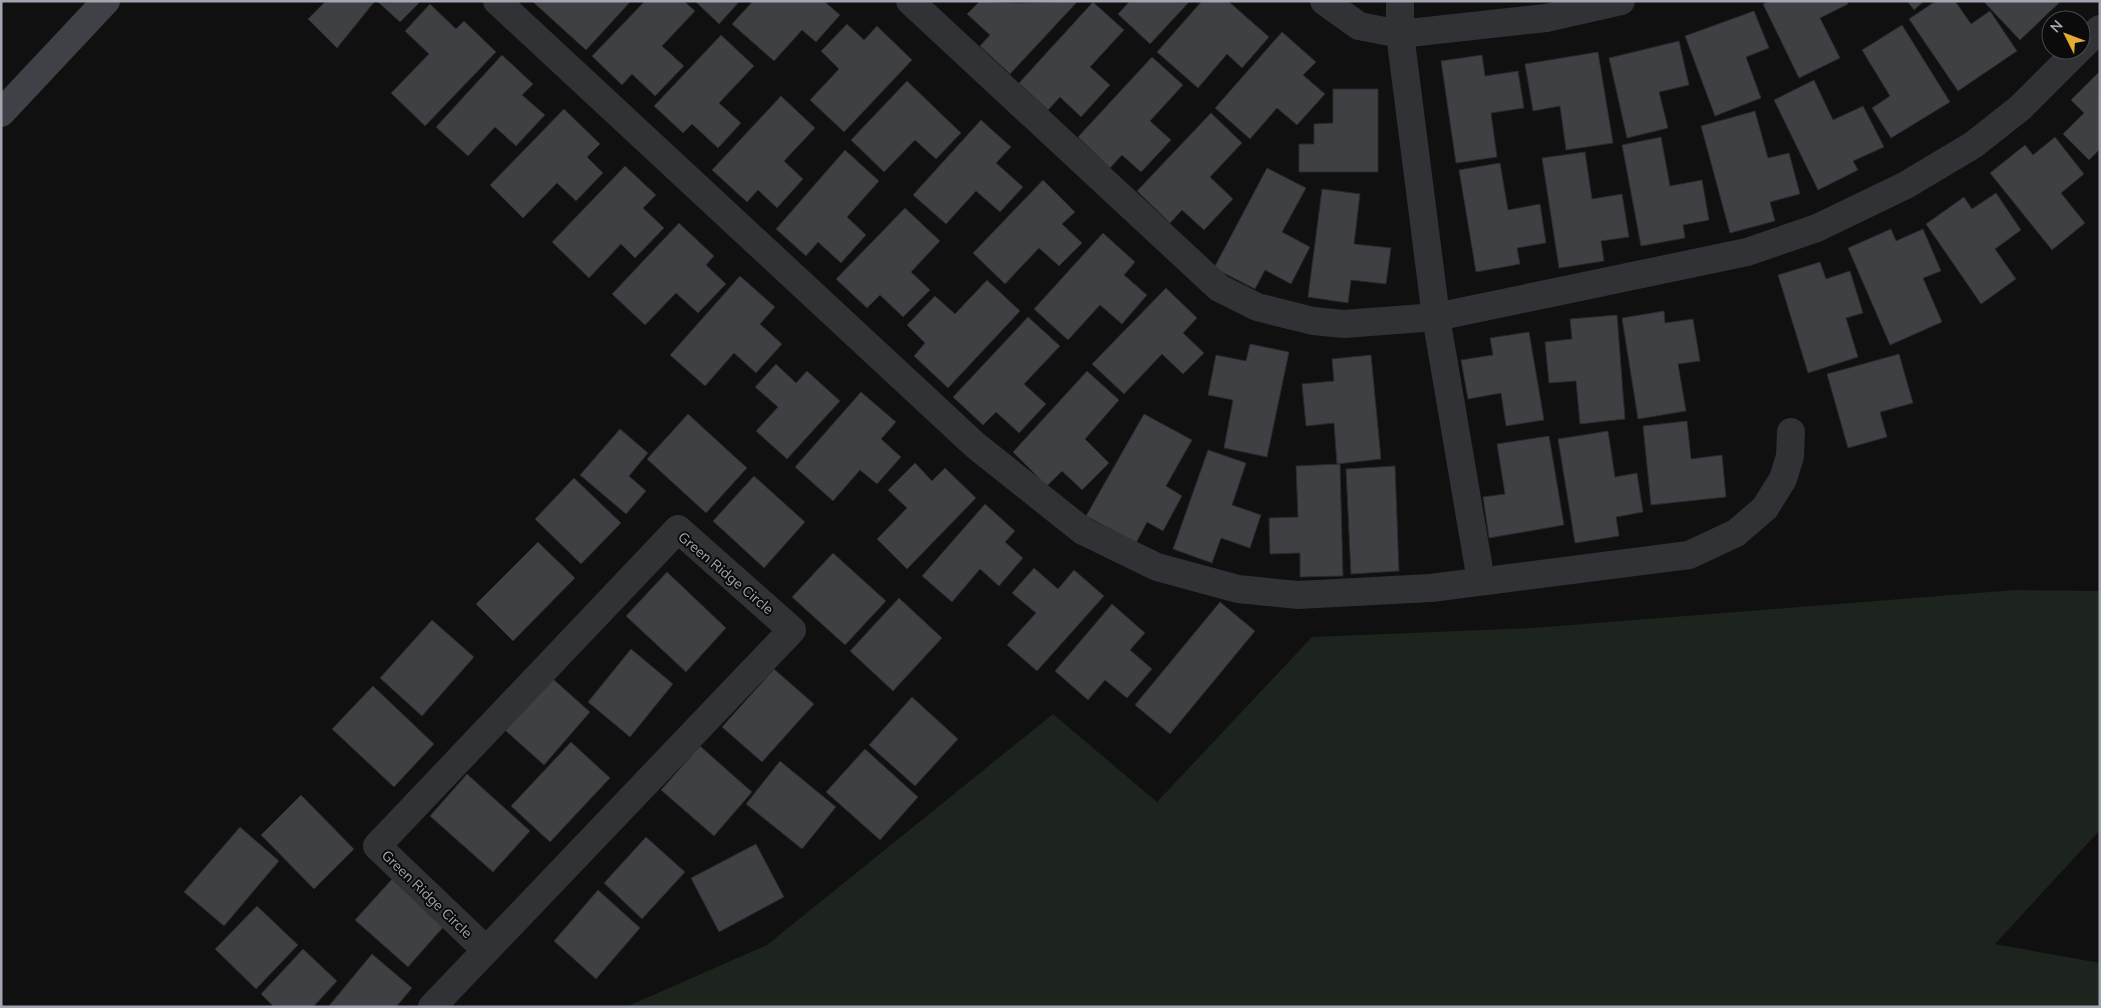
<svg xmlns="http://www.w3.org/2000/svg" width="2101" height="1008" viewBox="0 0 2101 1008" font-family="Mulish,sans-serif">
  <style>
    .green { fill: #1d231d }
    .building { fill: #3f4044; stroke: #2a2a2d }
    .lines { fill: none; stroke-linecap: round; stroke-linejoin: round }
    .minor { stroke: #313236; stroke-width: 28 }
    .secondary { stroke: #3f4146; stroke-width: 28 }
    .labels { text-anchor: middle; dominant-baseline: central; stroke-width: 4; stroke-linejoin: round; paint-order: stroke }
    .street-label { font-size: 14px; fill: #a2a6b1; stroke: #0b0b0c }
  </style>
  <rect width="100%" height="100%" fill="#101011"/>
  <path class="green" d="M2015 590 2100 591V830L1995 944 2100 963V1007H626L767 945 1053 714 1157 802 1312 637 1533 628Z"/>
  <g class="building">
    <path d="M326 1H375L337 48 308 19Z"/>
    <path d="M377 1H421L400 22Z"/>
    <path d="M532 1H631L586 50Z"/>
    <path d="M645 1H684L695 11 662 46 684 66 655 96 632 74 622 85 592 56Z"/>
    <path d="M695 1H740L719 24Z"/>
    <path d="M753 1H824L840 15 816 42 802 30 774 61 732 24Z"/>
    <path d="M980 1 1017 3 1078 1 1010 74 980 46 990 35 967 14Z"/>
    <path d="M1130 1H1190L1150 44 1118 14Z"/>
    <path d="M1202 1H1228L1269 37 1242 68 1227 54 1198 88 1157 52Z"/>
    <path d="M1768 1H1847L1848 4 1820 18 1840 58 1799 78 1763 4Z"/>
    <path d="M1907 1H1924L1914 10Z"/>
    <path d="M1936 1H1955L1971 24 1990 11 2017 51 1958 91 1909 19Z"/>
    <path d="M1983 1H2061L2020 40Z"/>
    <path d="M1093 2 1124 30 1090 67 1110 85 1081 117 1060 97 1048 110 1019 83Z"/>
    <path d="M430 4 456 29 464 21 496 52 425 126 391 93 429 54 405 31Z"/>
    <path d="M1754 11 1769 48 1746 57 1761 98 1715 116 1685 36Z"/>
    <path d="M847 24 864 40 877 26 912 60 844 132 810 100 839 69 821 51Z"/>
    <path d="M1902 25 1950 102 1891 138 1872 108 1890 96 1862 50Z"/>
    <path d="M1282 32 1316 62 1303 75 1325 94 1297 125 1277 108 1250 139 1215 108Z"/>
    <path d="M721 35 754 66 719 103 741 123 718 148 692 124 683 133 654 106Z"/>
    <path d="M1679 41 1689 85 1659 92 1668 128 1627 138 1609 58Z"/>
    <path d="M1598 52 1613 143 1566 150 1560 106 1533 111 1525 64Z"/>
    <path d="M502 55 533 84 522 95 545 115 516 146 495 127 468 156 436 127Z"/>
    <path d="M1482 55 1485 76 1518 71 1524 108 1491 113 1497 157 1456 163 1441 61Z"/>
    <path d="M1152 57 1183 85 1150 121 1171 140 1141 172 1122 155 1110 168 1078 137Z"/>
    <path d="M2099 72 2100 149 2089 160 2063 134 2084 113 2071 100Z"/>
    <path d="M1814 80 1833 120 1863 106 1884 147 1853 161 1858 170 1818 190 1774 100Z"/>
    <path d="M907 81 961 133 936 159 915 140 884 172 851 140Z"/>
    <path d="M1333 89H1378V172H1299V144H1314V124L1333 123Z"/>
    <path d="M781 96 815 128 784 161 803 179 777 208 758 190 747 202 712 170Z"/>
    <path d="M564 109 600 144 587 157 603 173 576 201 557 183 523 218 490 185Z"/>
    <path d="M1755 111 1768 158 1789 153 1800 194 1770 202 1775 221 1730 233 1701 126Z"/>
    <path d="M1211 113 1242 143 1210 177 1233 199 1204 230 1182 210 1170 223 1137 191Z"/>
    <path d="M981 120 1011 147 996 163 1023 187 1000 212 976 191 946 224 913 195Z"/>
    <path d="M1661 137 1670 186 1702 180 1709 220 1683 225 1685 238 1641 246 1622 145Z"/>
    <path d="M2055 137 2084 174 2061 193 2085 223 2052 250 1990 173 2025 145 2033 155Z"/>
    <path d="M845 150 879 181 847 217 866 235 841 263 818 242 806 256 776 229Z"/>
    <path d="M1585 152 1592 199 1622 194 1629 237 1601 241 1604 261 1559 268 1542 158Z"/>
    <path d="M1500 163 1508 210 1540 204 1546 243 1517 248 1520 264 1476 272 1459 170Z"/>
    <path d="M625 166 656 195 643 208 664 228 635 258 621 244 589 278 552 242Z"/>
    <path d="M1267 168 1306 188 1282 232 1310 247 1291 284 1265 270 1255 289 1214 268Z"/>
    <path d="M1043 180 1075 212 1062 224 1082 243 1059 266 1039 248 1005 284 973 253Z"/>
    <path d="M1322 189 1360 194 1354 244 1391 248 1386 284 1351 280 1348 303 1308 297Z"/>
    <path d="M1996 193 2021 230 1995 249 2016 279 1981 304 1926 224 1964 197 1972 209Z"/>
    <path d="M905 208 940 241 911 272 930 290 903 317 880 295 867 308 836 279Z"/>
    <path d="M679 223 714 256 706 265 726 284 698 313 676 293 645 325 612 294Z"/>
    <path d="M1891 229 1896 241 1923 229 1941 271 1923 278 1942 322 1890 345 1848 248Z"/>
    <path d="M1103 233 1135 262 1124 275 1147 295 1122 324 1100 305 1068 340 1034 309Z"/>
    <path d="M1820 262 1826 279 1850 271 1863 313 1846 318 1858 357 1808 373 1778 275Z"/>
    <path d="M740 276 775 307 760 324 782 344 756 373 734 353 705 386 670 355Z"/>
    <path d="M987 280 1020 311 948 388 914 356 925 343 907 325 935 296 955 314Z"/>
    <path d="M1166 288 1197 318 1183 333 1204 353 1183 374 1162 354 1124 394 1092 364Z"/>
    <path d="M1664 311 1665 323 1693 319 1700 361 1678 364 1686 411 1638 419 1622 318Z"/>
    <path d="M1617 315 1625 419 1580 424 1576 381 1549 383 1545 342 1572 339 1570 319Z"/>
    <path d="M1028 317 1060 346 1024 384 1046 404 1019 433 996 412 983 425 953 397Z"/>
    <path d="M1529 332 1544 420 1506 426 1501 393 1468 399 1461 360 1493 355 1490 338Z"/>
    <path d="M1250 344 1289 352 1267 457 1224 448 1233 400 1208 395 1216 355 1246 361Z"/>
    <path d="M1899 354 1913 403 1880 412 1887 437 1848 448 1827 374Z"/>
    <path d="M1371 355 1381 459 1337 464 1334 423 1306 426 1302 384 1334 381 1332 359Z"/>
    <path d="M776 364 796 383 807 371 840 401 787 459 756 431 778 407 755 387Z"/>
    <path d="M1087 371 1119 400 1085 439 1109 463 1082 490 1062 471 1047 486 1013 452Z"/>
    <path d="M861 392 896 422 881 439 901 457 877 484 860 470 833 501 795 467Z"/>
    <path d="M688 414 747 468 706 513 647 459Z"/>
    <path d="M1144 414 1192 440 1166 486 1182 496 1163 531 1147 522 1136 543 1086 516Z"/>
    <path d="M1687 421 1691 459 1722 455 1726 497 1651 505 1643 426Z"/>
    <path d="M620 429 648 453 629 476 646 491 626 514 580 475Z"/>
    <path d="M1608 431 1615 477 1637 473 1643 512 1616 517 1619 536 1575 543 1558 439Z"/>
    <path d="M1549 436 1564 525 1489 538 1483 497 1505 494 1497 444Z"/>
    <path d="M1208 450 1246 463 1232 505 1261 515 1250 548 1221 538 1212 563 1173 549Z"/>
    <path d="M915 463 932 481 945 468 976 498 907 569 877 539 907 508 888 490Z"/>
    <path d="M1340 464 1343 576 1300 577V553L1270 554 1269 518 1298 517 1296 466Z"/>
    <path d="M1395 466 1399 571 1351 574 1346 469Z"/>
    <path d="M754 476 805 522 764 568 713 521Z"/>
    <path d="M574 478 621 523 581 564 535 519Z"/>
    <path d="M985 504 1015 531 1005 542 1023 558 999 586 980 569 952 602 922 576Z"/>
    <path d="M538 542 575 578 513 641 476 604Z"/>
    <path d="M833 553 886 601 845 645 792 597Z"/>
    <path d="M1034 568 1058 589 1074 570 1104 596 1037 671 1007 645 1036 613 1012 593Z"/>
    <path d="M667 572 726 628 686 672 626 616Z"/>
    <path d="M899 598 942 638 893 691 850 651Z"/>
    <path d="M1220 602 1255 631 1170 734 1135 705Z"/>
    <path d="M1112 604 1145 633 1130 650 1152 669 1127 698 1105 680 1088 700 1055 671Z"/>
    <path d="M432 620 474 657 422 716 380 678Z"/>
    <path d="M631 649 673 684 630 737 588 702Z"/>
    <path d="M774 669 814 704 762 762 722 727Z"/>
    <path d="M544 671 590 712 544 765 497 723Z"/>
    <path d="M373 686 434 744 394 787 332 729Z"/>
    <path d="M912 697 958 739 915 786 869 745Z"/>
    <path d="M571 742 610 778 550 842 511 806Z"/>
    <path d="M700 746 752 792 714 836 661 790Z"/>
    <path d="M865 749 918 797 880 840 826 792Z"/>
    <path d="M780 761 836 807 802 849 746 804Z"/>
    <path d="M467 774 530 831 493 872 430 816Z"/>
    <path d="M301 795 354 849 314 889 261 835Z"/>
    <path d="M240 827 279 861 224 926 184 892Z"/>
    <path d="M646 837 685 872 642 919 604 883Z"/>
    <path d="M756 844 784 897 719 932 691 878Z"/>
    <path d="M393 878 445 925 408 967 355 920Z"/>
    <path d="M598 890 640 928 596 979 554 941Z"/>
    <path d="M257 906 298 945 256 989 215 949Z"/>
    <path d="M303 949 337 981 313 1007H274L261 994Z"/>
    <path d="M372 954 412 988 396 1007H328Z"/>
  </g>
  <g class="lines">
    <g class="minor">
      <path d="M497 1 975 445 1083 531 1157 567 1238 589 1298 595 1431 588 1689 555 1736 533 1765 508 1783 479 1790 456 1791 432"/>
      <path d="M910 1 1219 288 1257 307 1313 321 1344 324 1436 317 1747 252 1817 228 1906 185 1973 145 2020 108 2078 50"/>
      <path d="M1324 1 1359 26 1400 34 1546 18 1621 1"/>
      <path d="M1400 1V34L1436 317 1481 581"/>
      <path d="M2081 47 2100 29"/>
      <path d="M432 1007 792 630 678 529 377 846 486 950"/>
    </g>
    <path class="secondary" d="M1 113 106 1"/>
  </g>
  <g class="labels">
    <g class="street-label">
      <text transform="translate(726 573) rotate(40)">Green Ridge Circle</text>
      <text transform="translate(427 894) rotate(44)">Green Ridge Circle</text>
    </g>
  </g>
  <rect width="2101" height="1008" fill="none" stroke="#a2a6b1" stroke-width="5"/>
  <g transform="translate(2066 35) rotate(312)"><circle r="24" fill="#0b0b0c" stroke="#47494e"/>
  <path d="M0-4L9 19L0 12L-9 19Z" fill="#e5ac34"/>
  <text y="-8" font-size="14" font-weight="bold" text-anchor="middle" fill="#a2a6b1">N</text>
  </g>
</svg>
